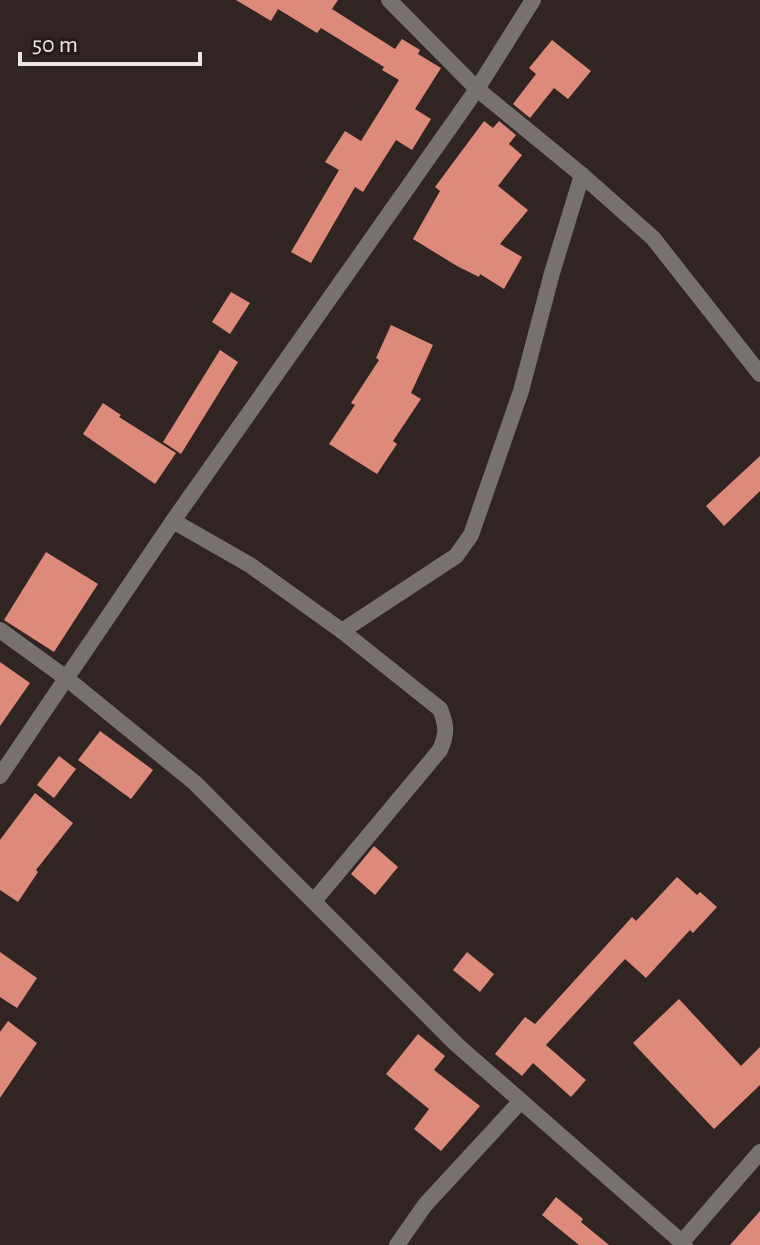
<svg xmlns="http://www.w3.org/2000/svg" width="760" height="1245" viewBox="0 0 760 1245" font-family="'Alegreya Sans',sans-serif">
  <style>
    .building { fill: #de8a7b }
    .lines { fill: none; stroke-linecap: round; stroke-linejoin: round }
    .minor { stroke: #777170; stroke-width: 16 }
    .tertiary { stroke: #777170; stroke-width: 16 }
  </style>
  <rect width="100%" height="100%" fill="#302522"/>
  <g class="building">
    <path d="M236 0H338L332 9 395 49 402 39 420 50 418 54 441 68 415 109 431 119 412 150 396 140 363 192 355 187 311 263 291 252 339 170 325 162 345 131 361 141 399 80 382 70 384 67 321 28 317 33 278 9 271 21Z"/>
    <path d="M552 40 591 71 568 99 554 88 530 118 513 104 536 74 529 68Z"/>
    <path d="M484 121 493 128 499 121 516 135 509 144 522 155 498 186 528 210 500 244 522 257 504 289 480 274 479 277 457 266 413 239 440 191 435 187Z"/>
    <path d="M231 292 250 303 230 334 212 322Z"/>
    <path d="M391 325 433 345 411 393 421 399 393 441 397 444 377 474 329 444 355 405 351 403 379 360 376 358Z"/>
    <path d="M220 350 238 362 181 454 163 442Z"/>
    <path d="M103 403 121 415 119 417 176 453 155 484 83 434Z"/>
    <path d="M760 456V491L724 526 706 506Z"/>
    <path d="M46 552 98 584 54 652 4 620Z"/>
    <path d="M0 662 30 683 0 726Z"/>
    <path d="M100 731 153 770 131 799 78 760Z"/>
    <path d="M59 756 76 769 54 798 37 785Z"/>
    <path d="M35 793 73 823 36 870 38 872 18 902 0 890V840Z"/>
    <path d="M374 846 398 867 375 895 351 874Z"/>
    <path d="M677 877 697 895 700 892 717 907 693 933 690 930 646 978 625 959 546 1045 586 1080 571 1097 533 1063 522 1076 495 1054 525 1017 535 1024 632 917 636 921Z"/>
    <path d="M0 952 37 978 17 1008 0 997Z"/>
    <path d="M467 952 494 974 480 992 453 970Z"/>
    <path d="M679 999 741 1066 760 1047V1085L714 1129 633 1043Z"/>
    <path d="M8 1021 37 1043 0 1098V1032Z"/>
    <path d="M418 1034 445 1056 434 1070 480 1106 441 1151 414 1129 429 1109 386 1074Z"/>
    <path d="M556 1197 583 1219 581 1222 609 1245H579L542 1215Z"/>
    <path d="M760 1211V1245H730Z"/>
  </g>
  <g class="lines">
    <g class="minor">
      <path d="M389 0 477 89 582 175 653 238 760 374"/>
      <path d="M173 521 250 565 342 631 440 709C447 726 447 734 440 750L314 901"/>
      <path d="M0 630 66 678 195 783 456 1044 685 1245"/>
      <path d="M342 631 456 556 471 535 521 391 552 273 582 175"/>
      <path d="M682 1242 760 1152"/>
      <path d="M397 1245 425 1205 520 1102"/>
    </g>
    <path class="tertiary" d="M0 776 173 521 477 89 533 0"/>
  </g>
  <path d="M20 52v12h180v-12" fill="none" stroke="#eee6e4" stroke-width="4"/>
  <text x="32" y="52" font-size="24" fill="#eee6e4" stroke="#261b19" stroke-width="6" paint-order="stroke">50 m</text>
</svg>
